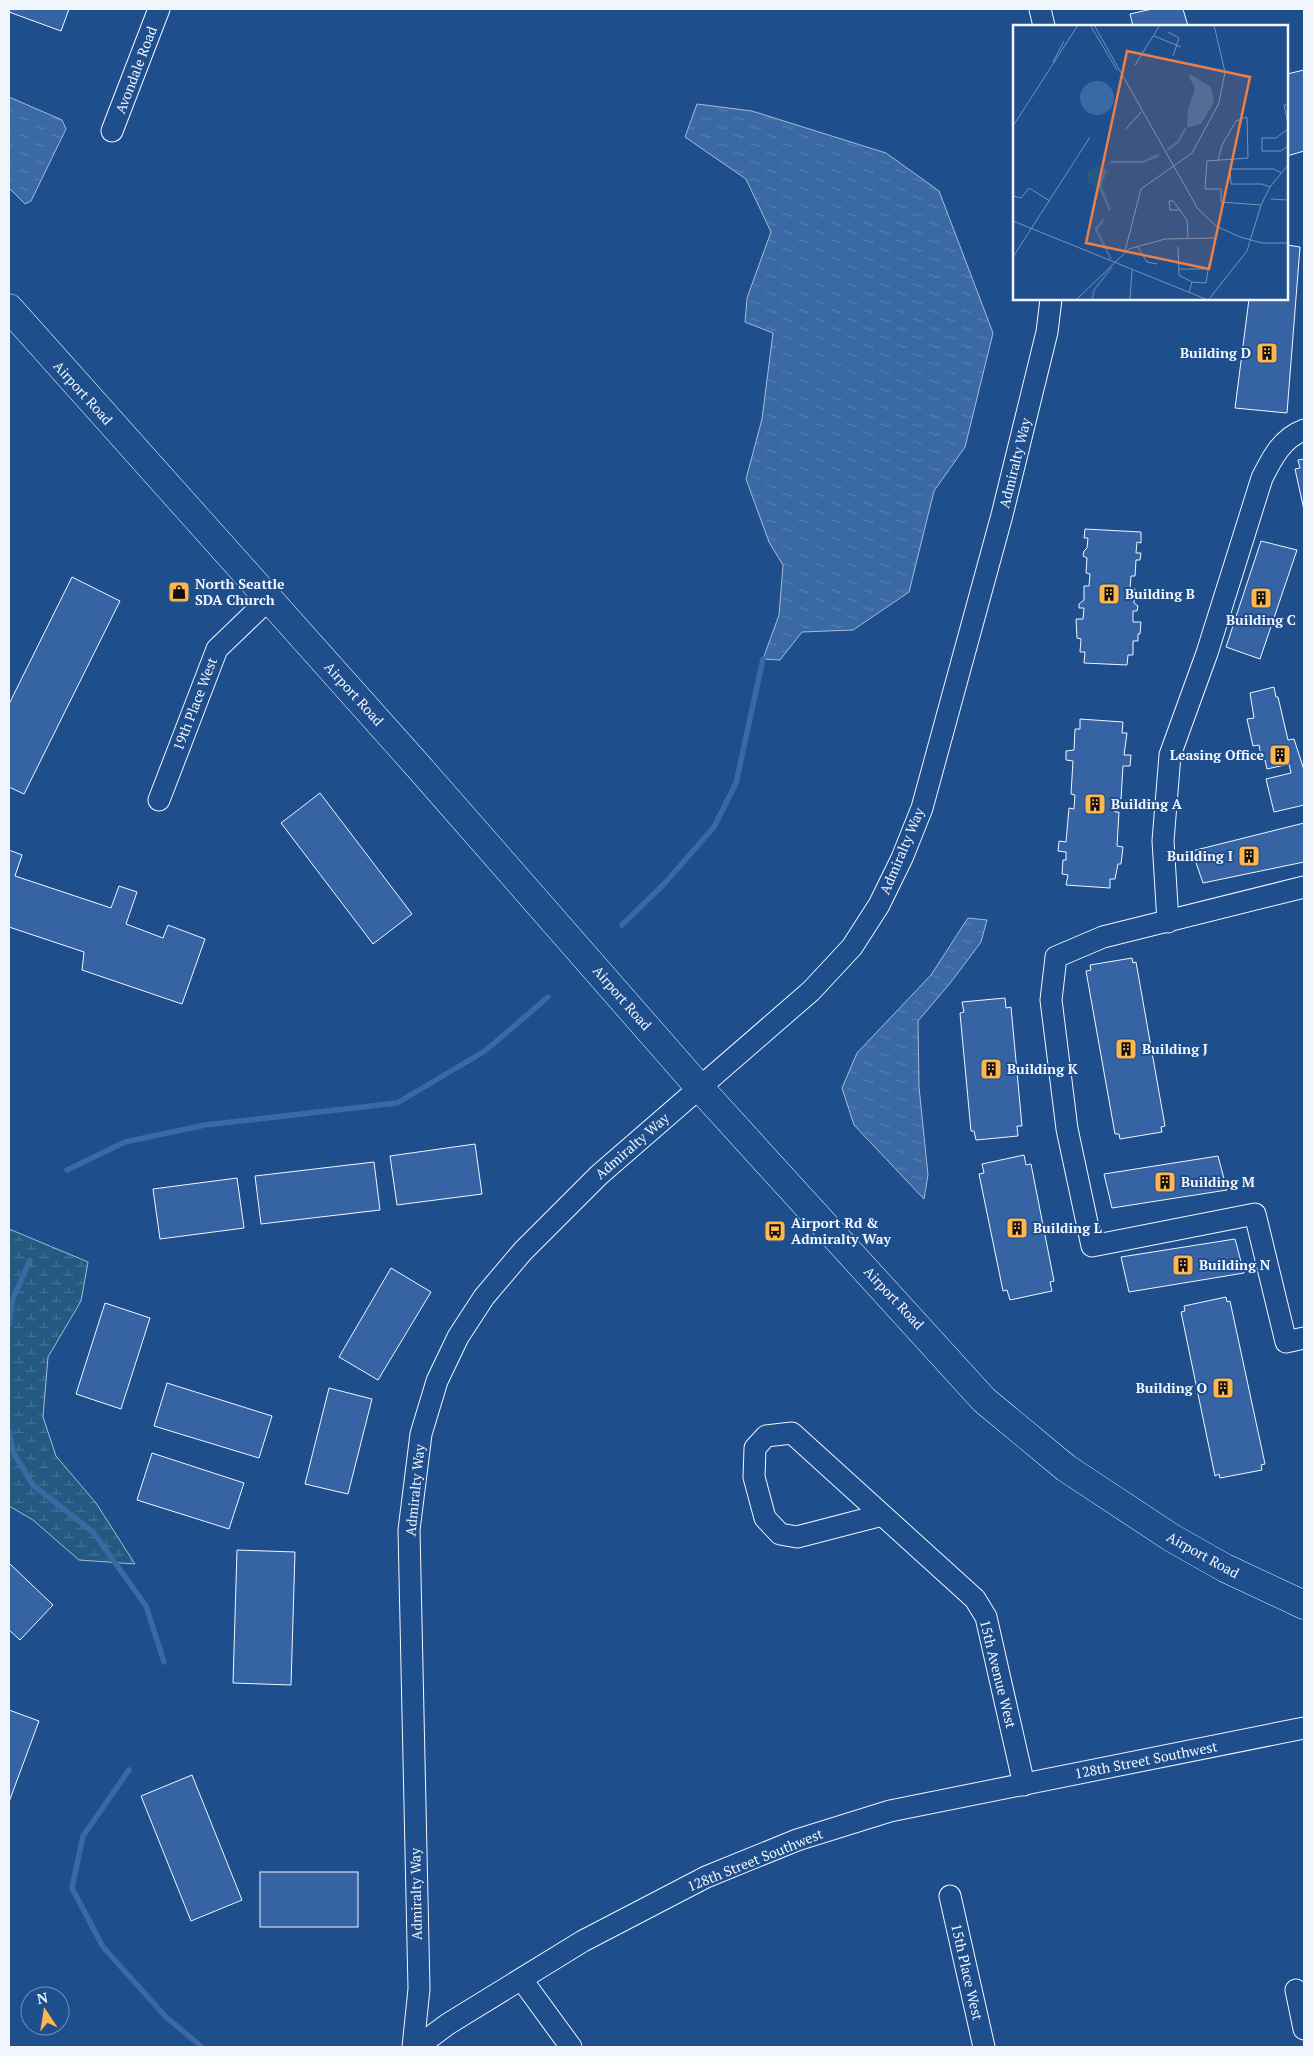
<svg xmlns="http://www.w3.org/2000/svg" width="1313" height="2056" font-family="'PT Serif',serif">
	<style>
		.wetland { fill: url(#wetland-marsh); stroke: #a8bbd7 }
		.water { fill: url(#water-ripples); stroke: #a8bbd7 }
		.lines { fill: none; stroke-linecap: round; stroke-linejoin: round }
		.stream { stroke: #3b69a3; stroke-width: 5.5 }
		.building { fill: #3563a3; stroke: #f2f6ff }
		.minor-casing { stroke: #f2f6ff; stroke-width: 23 }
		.major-casing { stroke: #f2f6ff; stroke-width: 29 }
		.minor { stroke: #1f4e8c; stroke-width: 21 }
		.major { stroke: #1f4e8c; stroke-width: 28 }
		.labels { text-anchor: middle; stroke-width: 4; stroke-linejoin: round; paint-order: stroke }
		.street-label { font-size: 14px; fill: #f2f6ff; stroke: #1f4e8c }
		.poi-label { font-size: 14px; font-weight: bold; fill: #f2f6ff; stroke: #1f4e8c; text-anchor: start }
		.inset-river { fill: none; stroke: #3b69a3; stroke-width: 2.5 }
		.inset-road { fill: none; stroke: #7391ba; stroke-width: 1 }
		.view { fill: #ea8049; fill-opacity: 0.15; stroke: #ea8049; stroke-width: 2.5 }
		.inset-edge { fill: none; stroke: #f2f6ff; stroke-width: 2.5 }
	</style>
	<defs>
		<pattern id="wetland-marsh" width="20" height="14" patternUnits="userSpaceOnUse" patternTransform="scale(1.25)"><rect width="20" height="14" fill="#245a82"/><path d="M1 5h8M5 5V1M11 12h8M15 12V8" fill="none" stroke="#447295"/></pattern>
		<pattern id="water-ripples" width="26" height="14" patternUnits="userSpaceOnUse" patternTransform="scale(1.25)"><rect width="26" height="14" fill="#3b69a3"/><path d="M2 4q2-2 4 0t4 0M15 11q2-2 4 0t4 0" fill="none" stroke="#587fb1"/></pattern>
	</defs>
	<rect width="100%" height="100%" fill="#1f4e8c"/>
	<!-- wetland -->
	<path class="wetland" d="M9,1229L88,1262L81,1301L48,1357L43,1417L56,1456L96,1503L135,1564L79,1560L33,1520L9,1506Z"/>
	<!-- water -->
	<g class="water">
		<path d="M9,97L62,120L66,129L31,201L25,204L9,188Z"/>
		<path d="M697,104L752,111L886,153L939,191L993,333L965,447L934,491L909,592L853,630L802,632L780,660L763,659L779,615L783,565L769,542L746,479L762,419L773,333L745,322L747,298L771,232L746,179L685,137Z"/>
		<path d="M968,918L987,920L981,942L951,982L918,1021L919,1087L928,1175L924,1199L854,1125L842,1088L857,1053L931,975Z"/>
	</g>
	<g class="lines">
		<!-- stream -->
		<g class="stream">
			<path d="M622,925L664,884L714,827L736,783L763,659"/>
			<path d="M67,1170L125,1142L205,1125L397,1103L485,1051L548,997"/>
			<path d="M9,1324L12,1301L30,1260"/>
			<path d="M9,1431L13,1452L33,1485L93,1532L146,1606L164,1662"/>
			<path d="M129,1770L83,1836L72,1888L103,1947L166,2017L202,2047"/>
		</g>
	</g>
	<!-- building -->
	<g class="building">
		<path d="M9,9H69L61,31L9,12Z"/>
		<path d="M1152,9H1183L1188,26H1133L1130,14Z"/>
		<path d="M1304,70V151L1287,156V74Z"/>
		<path d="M1287,245L1300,247L1287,413L1235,408L1249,299H1287Z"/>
		<path d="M1304,459V510L1295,469L1300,468L1298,460Z"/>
		<path d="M1085,529L1141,532V543L1137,542L1136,553H1141L1140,560H1136L1135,576H1131L1130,589H1135L1134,603L1138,606L1137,611H1133V622H1141L1140,634H1138V641H1133V655H1128L1127,665L1084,663L1085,652H1080L1081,639L1077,638L1076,619H1083L1084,608H1079V604L1084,600V586H1089L1090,574L1086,573L1087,558L1083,556L1084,551L1087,548L1088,538H1084Z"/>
		<path d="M1261,541L1297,550L1260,659L1226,647Z"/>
		<path d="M72,577L120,601L24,794L9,787V704Z"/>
		<path d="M1274,687L1276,697H1278L1288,740L1294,739L1304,770V805L1274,812L1266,779L1291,773L1289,764L1267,769L1265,760L1262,761L1259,745L1253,746L1247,719L1254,718L1250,693Z"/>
		<path d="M1080,719L1123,722L1122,733H1127L1124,755H1131L1130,766H1123L1121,799L1116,798L1115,812H1119L1117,846L1123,847L1121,864H1118L1115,879H1110V888L1066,885L1068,875L1062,874L1063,860H1066V852L1058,851L1059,841L1066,842L1069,808L1074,809L1075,795L1071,794L1073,761L1066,760V751L1074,750L1075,729H1080Z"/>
		<path d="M320,793L412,914L373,944L281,823Z"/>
		<path d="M1304,823V862L1203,883L1192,851Z"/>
		<path d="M9,850L22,855L15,876L111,908L119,886L137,892L126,924L163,938L168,925L205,939L182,1004L82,970L84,952L9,927Z"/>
		<path d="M1132,958L1133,963L1136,962L1165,1126L1161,1127L1162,1132L1120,1139L1119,1134H1115L1086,971L1091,970L1090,965Z"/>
		<path d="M1005,998L1006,1008L1011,1007L1022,1126H1017L1018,1136L976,1140L974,1131H971L960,1013L964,1012L962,1002Z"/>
		<path d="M475,1144L482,1194L397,1205L390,1156Z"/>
		<path d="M1024,1155L1026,1165L1031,1164L1054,1281L1050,1282L1052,1291L1010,1300L1007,1290L1003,1291L979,1174L984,1173L982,1164Z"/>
		<path d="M1218,1156L1227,1190L1112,1208L1104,1174Z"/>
		<path d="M374,1162L380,1210L261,1224L255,1176Z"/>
		<path d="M237,1178L244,1228L160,1239L153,1189Z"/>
		<path d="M1235,1239L1244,1273L1129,1292L1121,1257Z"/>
		<path d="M391,1268L431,1292L378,1380L339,1357Z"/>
		<path d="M1226,1297L1227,1302L1230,1301L1265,1464L1261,1465L1262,1470L1220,1478L1219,1474L1215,1476L1181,1312L1185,1311L1184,1306Z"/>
		<path d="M105,1303L150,1318L121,1409L76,1394Z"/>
		<path d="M167,1383L272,1416L259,1458L154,1426Z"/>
		<path d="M329,1388L372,1399L348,1494L305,1484Z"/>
		<path d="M152,1453L244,1483L229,1529L137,1500Z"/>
		<path d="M237,1550L295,1552L291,1685L233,1683Z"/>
		<path d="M9,1563L53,1605L20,1640L9,1630Z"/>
		<path d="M9,1710L39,1721L9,1802Z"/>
		<path d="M192,1775L242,1900L191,1921L141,1796Z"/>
		<rect x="260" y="1872" width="98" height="55"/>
	</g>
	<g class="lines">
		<!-- minor casing -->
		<g class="minor-casing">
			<g id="minor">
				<path d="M1040,9L1044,26"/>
				<path d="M112,131L159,9"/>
				<path d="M159,800L217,649L269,599"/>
				<path d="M1304,887L1103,937L1056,957L1051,1000L1067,1129L1092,1246L1255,1214L1286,1342L1304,1338"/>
				<path d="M1168,922L1163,841L1170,755L1207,653L1262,478C1272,458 1282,438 1304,430"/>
				<path d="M882,1515L797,1537L780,1534L765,1518L754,1477L755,1448L766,1436L792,1433L975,1599L986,1617L1024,1785"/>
				<path d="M950,1896L984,2047"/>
				<path d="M522,1980L571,2047"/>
				<path d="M1296,1990L1304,2029"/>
				<path d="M413,2047L419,1989L409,1530L421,1434L437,1381L458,1337L484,1297L523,1251L599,1175L811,991L852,947L879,905L902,858L922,808L1002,515L1047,332L1051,299"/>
				<path d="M417,2047L448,2024L583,1941L706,1877L797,1840L890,1811L1304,1728"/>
			</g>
		</g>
		<!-- major casing -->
		<g class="major-casing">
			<path id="major" d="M9,308L418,766L699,1087L984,1400L1066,1468L1172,1538L1225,1568L1304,1605"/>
		</g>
		<!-- minor -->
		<use href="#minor" class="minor"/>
		<!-- major -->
		<use href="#major" class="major"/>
	</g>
	<!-- icons -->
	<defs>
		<g id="building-square" transform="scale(1.125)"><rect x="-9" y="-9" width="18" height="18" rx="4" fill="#ffb74d" stroke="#1f4e8c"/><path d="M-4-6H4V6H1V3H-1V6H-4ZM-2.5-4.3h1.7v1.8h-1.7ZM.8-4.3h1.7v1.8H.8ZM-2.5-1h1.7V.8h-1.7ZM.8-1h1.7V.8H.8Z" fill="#111"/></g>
		<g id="shop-square" transform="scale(1.125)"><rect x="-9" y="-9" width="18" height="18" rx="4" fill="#ffb74d" stroke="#1f4e8c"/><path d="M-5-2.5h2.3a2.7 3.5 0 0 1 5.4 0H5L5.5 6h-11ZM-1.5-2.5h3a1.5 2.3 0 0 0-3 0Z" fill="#111"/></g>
		<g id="bus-square" transform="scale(1.125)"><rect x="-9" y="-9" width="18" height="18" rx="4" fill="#ffb74d" stroke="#1f4e8c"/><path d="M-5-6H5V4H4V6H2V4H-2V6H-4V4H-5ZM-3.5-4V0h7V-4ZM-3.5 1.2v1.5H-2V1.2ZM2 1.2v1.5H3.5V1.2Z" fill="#111"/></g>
	</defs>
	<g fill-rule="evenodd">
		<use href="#building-square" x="1267" y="353"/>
		<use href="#shop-square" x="179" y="592"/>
		<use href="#building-square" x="1109" y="594"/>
		<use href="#building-square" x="1261" y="598"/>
		<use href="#building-square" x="1280" y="755"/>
		<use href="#building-square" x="1095" y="804"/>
		<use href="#building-square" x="1249" y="856"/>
		<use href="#building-square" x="1126" y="1049"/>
		<use href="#building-square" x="991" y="1069"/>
		<use href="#building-square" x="1165" y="1182"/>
		<use href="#building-square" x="1017" y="1228"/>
		<use href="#bus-square" x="775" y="1231"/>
		<use href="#building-square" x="1183" y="1265"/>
		<use href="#building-square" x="1223" y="1388"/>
	</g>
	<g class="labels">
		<!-- street labels -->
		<g class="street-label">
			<text transform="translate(136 70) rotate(-69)" y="5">Avondale Road</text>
			<text transform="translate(83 393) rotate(48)" y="5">Airport Road</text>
			<text transform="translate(1015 463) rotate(-76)" y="5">Admiralty Way</text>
			<text transform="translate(354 694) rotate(48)" y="5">Airport Road</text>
			<text transform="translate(195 704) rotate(-69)" y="5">19th Place West</text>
			<text transform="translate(902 851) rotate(-67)" y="5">Admiralty Way</text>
			<text transform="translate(622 998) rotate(49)" y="5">Airport Road</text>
			<text transform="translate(632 1146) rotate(-41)" y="5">Admiralty Way</text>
			<text transform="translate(894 1298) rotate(47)" y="5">Airport Road</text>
			<text transform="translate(415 1490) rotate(-84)" y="5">Admiralty Way</text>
			<text transform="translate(1203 1555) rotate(29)" y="5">Airport Road</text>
			<text transform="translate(998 1674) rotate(76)" y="5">15th Avenue West</text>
			<text transform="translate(1146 1760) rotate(-11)" y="5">128th Street Southwest</text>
			<text transform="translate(755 1860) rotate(-22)" y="5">128th Street Southwest</text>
			<text transform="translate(416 1894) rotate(-91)" y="5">Admiralty Way</text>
			<text transform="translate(967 1972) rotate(77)" y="5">15th Place West</text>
		</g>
		<!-- poi labels -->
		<g class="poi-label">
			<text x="1251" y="358" text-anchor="end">Building D</text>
			<text x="195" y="589">North Seattle<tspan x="195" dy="16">SDA Church</tspan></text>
			<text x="1125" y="599">Building B</text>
			<text x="1261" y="625" text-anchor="middle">Building C</text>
			<text x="1264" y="760" text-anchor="end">Leasing Office</text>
			<text x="1111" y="809">Building A</text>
			<text x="1233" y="861" text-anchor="end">Building I</text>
			<text x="1142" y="1054">Building J</text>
			<text x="1007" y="1074">Building K</text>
			<text x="1181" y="1187">Building M</text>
			<text x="791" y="1228">Airport Rd &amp;<tspan x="791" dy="16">Admiralty Way</tspan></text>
			<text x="1033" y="1233">Building L</text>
			<text x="1199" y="1270">Building N</text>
			<text x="1207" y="1393" text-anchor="end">Building O</text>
		</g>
	</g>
	<!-- overview -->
	<g transform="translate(1013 25)">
		<rect width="275" height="275" fill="#1f4e8c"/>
		<path d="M83,140L97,146L90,159L96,175L74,155V147Z" fill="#245a82"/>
		<path d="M177,49L198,62L201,77L188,99L174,103L175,85L182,63L176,52ZM67 73a17 17 0 1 1 34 0a17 17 0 1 1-34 0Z" fill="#3b69a3"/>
		<path class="inset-river" d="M154,125L165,117L173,103M97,137H130L146,130M92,144L87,162L97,185M91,194L83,204L98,234M79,275L81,265L99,242"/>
		<path class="inset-road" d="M77,0L104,45M81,0L185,184L203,201L227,212L249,218H275M155,7L166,13L160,31M141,11L168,22M40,37L51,16M122,40L147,0M275,80H271L275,99M0,101L65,0M113,104L128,87M275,104L263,113H249V126H268L275,121M205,135L209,120L223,96L234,92L235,133L194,136L192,164H208V177L248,180M257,162L249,159H218L217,144H261L268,148M0,171L8,173L16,163L37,176M258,174L275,175M167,185H157L156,176H160L167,185L174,195L175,213M0,196L195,275M124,221L134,237L144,239M165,222L166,250L179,257L176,267M112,226L128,164L179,128L206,78L212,47L201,0M0,232L77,112M166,244H196M179,257L193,258L196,238M196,274L234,226L248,180L257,162L275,140M63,275L116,224L152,214L203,213M117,275L119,245"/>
		<path class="view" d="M114,26L237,52L196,244L73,218Z"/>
		<rect width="275" height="275" class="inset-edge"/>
	</g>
	<!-- border -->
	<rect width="1313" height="2056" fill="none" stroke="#f2f6ff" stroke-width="20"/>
	<!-- north arrow -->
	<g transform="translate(45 2011) rotate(348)"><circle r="24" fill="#1f4e8c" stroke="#7391ba"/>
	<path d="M0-4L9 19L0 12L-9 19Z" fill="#ffb74d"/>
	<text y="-8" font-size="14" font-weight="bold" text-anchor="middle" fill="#f2f6ff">N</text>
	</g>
</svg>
